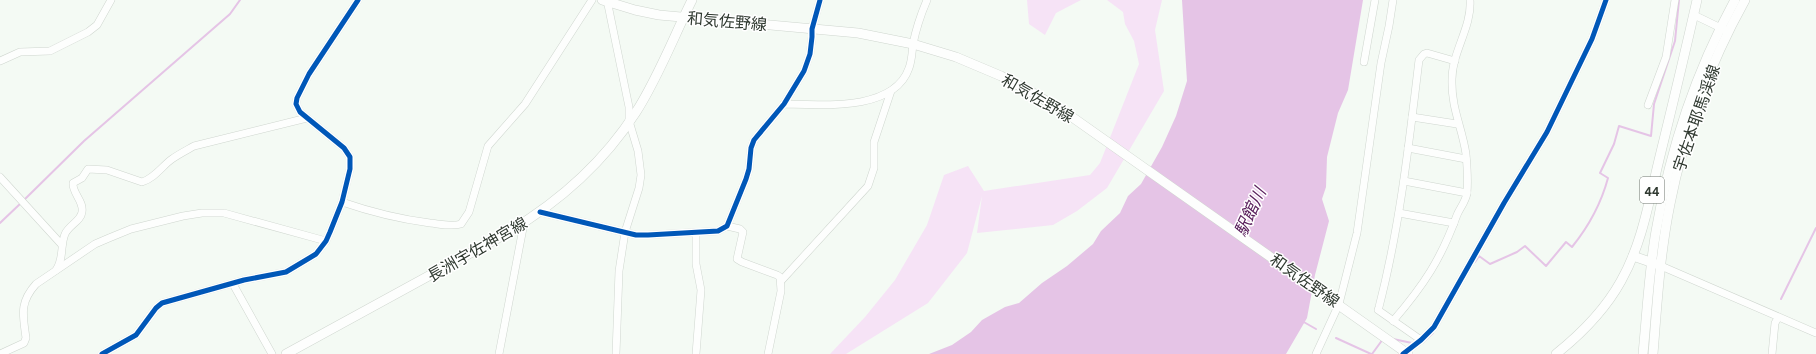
<svg xmlns="http://www.w3.org/2000/svg" width="1816" height="354" font-family="'Alegreya Sans','Noto Sans JP',sans-serif">
	<style>
		.green { fill: #f6e3f6 }
		.water { fill: #e5c4e6 }
		.lines { fill: none; stroke-linecap: round; stroke-linejoin: round }
		.stream { stroke: #e5c4e6; stroke-width: 2 }
		.minor-casing { stroke: #cfd6cf; stroke-width: 8 }
		.major-casing { stroke: #cfd6cf; stroke-width: 10 }
		.minor { stroke: #fdfefd; stroke-width: 7 }
		.major { stroke: #fdfefd; stroke-width: 9 }
		.cycleway-casing { stroke: #fff; stroke-width: 8 }
		.cycleway { stroke: #0057b8; stroke-width: 5 }
		.labels { text-anchor: middle; stroke-width: 3; stroke-linejoin: round; paint-order: stroke }
		.shield { fill: #fff; stroke: #6e756f; stroke-width: 1 }
		.shield-label { font-size: 15px; font-weight: bold; fill: #303a31 }
		.street-label { font-size: 16px; fill: #303a31; stroke: #fff }
		.water-label { font-size: 17px; font-style: italic; fill: #5b215e; stroke: #fff }
	</style>
	<rect width="100%" height="100%" fill="#f4faf4"/>
	<!-- green -->
	<g class="green">
		<path d="M1027,0H1081L1056,13L1045,35L1029,24Z"/>
		<path d="M1107,0H1162L1155,30L1164,91L1107,188L1077,211L1053,225L977,233L982,196L967,253L928,303L846,354H830L865,317L895,280L927,225L944,175L968,166L984,191L1090,175L1100,163L1139,64L1134,41L1125,24L1123,12Z"/>
	</g>
	<!-- water -->
	<path class="water" d="M1182,0H1363L1348,90L1338,113L1327,157L1326,187L1322,199L1329,221L1315,275L1307,318L1286,354H929L952,345L971,332L982,320L1005,307L1019,303L1042,283L1067,266L1093,244L1101,231L1120,213L1128,196L1141,184L1162,147L1176,116L1187,81Z"/>
	<g class="lines">
		<!-- stream -->
		<g class="stream">
			<path d="M24,200L84,141L230,14L240,0"/>
			<path d="M0,223L21,203"/>
			<path d="M1475,262L1479,256L1490,264L1517,252L1525,246L1546,266L1566,242L1572,247C1589,226 1601,204 1608,178L1600,173L1614,144L1619,126L1651,136L1654,104L1675,41L1679,0"/>
			<path d="M1781,299L1816,228"/>
			<path d="M1302,321L1316,329"/>
			<path d="M1336,338L1371,354"/>
			<path d="M1393,339L1412,343"/>
			<path d="M1422,343L1433,333"/>
			<path d="M1372,354L1383,339"/>
		</g>
		<!-- minor casing -->
		<g class="minor-casing">
			<g id="minor">
				<path d="M607,0L629,107V121L638,151L641,175L639,188L625,232L619,271L616,354"/>
				<path d="M1694,15L1725,30"/>
				<path d="M0,61L20,52L50,51L88,32L97,25L111,0"/>
				<path d="M1364,62L1375,0"/>
				<path d="M784,104C820,105 894,112 909,68C912,60 912,52 913,44C916,29 921,14 927,0"/>
				<path d="M1648,105L1666,57L1675,0"/>
				<path d="M1412,117L1457,124"/>
				<path d="M1408,148L1466,159"/>
				<path d="M0,177L62,245"/>
				<path d="M1404,181L1467,193"/>
				<path d="M342,202C371,212 399,219 430,223C440,224 451,227 461,224L469,212L488,146L525,104L592,0"/>
				<path d="M540,212L636,235H648L718,231L727,226L746,179L749,169L751,148L754,140L784,104L804,71L810,54L812,37V29L820,0"/>
				<path d="M1399,213L1454,223"/>
				<path d="M727,226L740,229L743,232L737,259L742,262L777,275L780,277L781,291L768,354"/>
				<path d="M696,232V264L701,290L696,354"/>
				<path d="M1661,266L1816,333"/>
				<path d="M56,270C64,259 60,246 65,234C69,225 81,221 82,212C84,201 72,193 73,183L82,178L88,169L107,170L142,182C155,178 162,166 172,159C179,154 187,150 194,146L307,118"/>
				<path d="M781,281L868,186L874,168V142L891,91"/>
				<path d="M233,284L272,354"/>
				<path d="M1393,321C1424,285 1441,259 1457,215C1460,208 1466,201 1467,193C1468,181 1467,165 1466,154C1462,127 1451,108 1452,79C1452,52 1472,27 1470,0"/>
				<path d="M1421,340L1378,310L1379,307C1400,226 1409,143 1419,60L1424,54L1427,53L1455,61"/>
				<path d="M0,354L24,343L26,338C23,315 19,303 36,284L95,244L109,238L131,229L183,216L202,213H224L326,241"/>
				<path d="M102,354L136,335L156,308L162,303L244,280L286,272L316,254L326,241L330,232L342,202L350,169V157L344,148L300,112L296,104L297,98L309,74L358,0"/>
				<path d="M499,354L524,223"/>
				<path d="M1316,354L1339,304L1357,233L1381,63L1389,26L1393,0"/>
				<path d="M1403,354L1421,340L1434,327L1504,203L1547,132L1592,39L1606,0"/>
				<path d="M1772,354L1775,323L1778,318"/>
			</g>
		</g>
		<!-- major casing -->
		<g class="major-casing">
			<g id="major">
				<path d="M602,0L635,10L659,15L858,33L913,44L956,57L1001,76L1035,94L1072,117L1408,354"/>
				<path d="M1633,256L1656,264"/>
				<path d="M286,354L498,238C553,207 602,165 636,112C658,78 674,36 692,0"/>
				<path d="M1556,354C1581,334 1605,310 1621,281C1642,244 1649,201 1659,160C1672,107 1685,53 1697,0"/>
				<path d="M1643,354C1647,313 1649,271 1656,231C1670,150 1696,71 1735,0"/>
				<path d="M1653,354C1657,304 1660,253 1670,204C1684,133 1710,63 1745,0"/>
			</g>
		</g>
		<!-- minor -->
		<use href="#minor" class="minor"/>
		<!-- major -->
		<use href="#major" class="major"/>
		<!-- cycleway casing -->
		<g class="cycleway-casing">
			<g id="cycleway">
				<path d="M540,212L636,235H648L718,231L727,226L746,179L749,169L751,148L754,140L784,104L804,71L810,54L812,37V29L820,0"/>
				<path d="M102,354L136,335L156,308L162,303L244,280L286,272L316,254L326,241L330,232L342,202L350,169V157L344,148L300,112L296,104L297,98L309,74L358,0"/>
				<path d="M1403,354L1421,340L1434,327L1504,203L1547,132L1592,39L1606,0"/>
			</g>
		</g>
		<!-- cycleway -->
		<use href="#cycleway" class="cycleway"/>
	</g>
	<g class="labels">
		<!-- shield labels -->
		<rect class="shield" x="1640" y="177" width="24" height="26" rx="3"/>
		<g class="shield-label">
			<text x="1652" y="195">44</text>
		</g>
		<!-- street labels -->
		<g class="street-label">
			<text transform="translate(727 21) rotate(5)" y="6">和気佐野線</text>
			<text transform="translate(1038 98) rotate(30)" y="6">和気佐野線</text>
			<text transform="translate(1696 118) rotate(-71)" y="6">宇佐本耶馬渓線</text>
			<text transform="translate(477 249) rotate(-30)" y="6">長洲宇佐神宮線</text>
			<text transform="translate(1305 280) rotate(35)" y="6">和気佐野線</text>
		</g>
		<!-- water labels -->
		<g class="water-label">
			<text transform="translate(1250 212) rotate(-65)" y="6">駅館川</text>
		</g>
	</g>
</svg>
